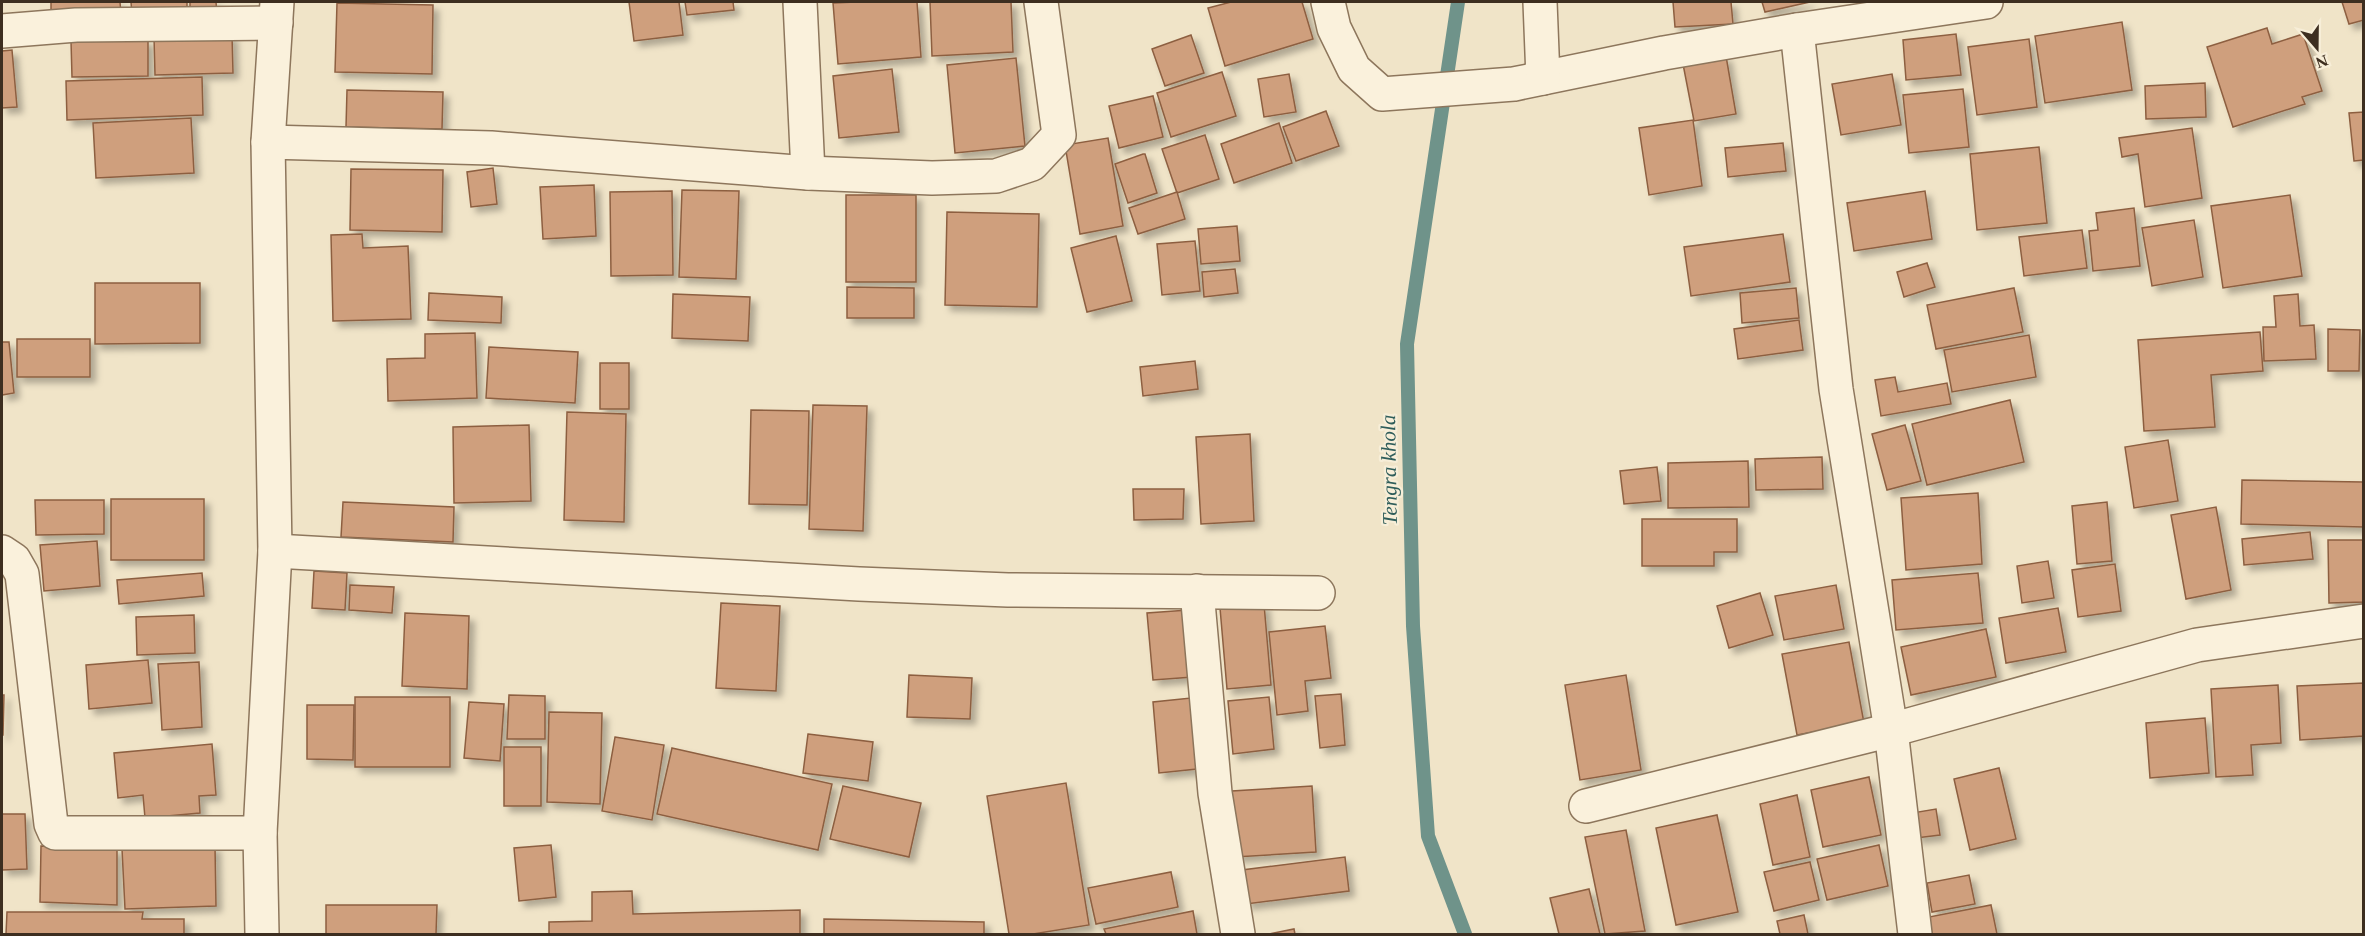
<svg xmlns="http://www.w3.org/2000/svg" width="2365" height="936" font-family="Georgia,serif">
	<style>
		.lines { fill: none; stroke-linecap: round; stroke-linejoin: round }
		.stream { stroke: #6f938a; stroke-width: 14 }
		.building { fill: #cf9f7d; stroke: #8d5f41; stroke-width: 1.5; filter: url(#shadow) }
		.minor-casing { stroke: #8d765c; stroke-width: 36 }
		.minor { stroke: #faf1dc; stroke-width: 33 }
		.labels { text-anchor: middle; stroke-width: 4.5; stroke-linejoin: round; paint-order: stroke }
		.water-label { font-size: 21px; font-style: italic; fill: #2f5d5a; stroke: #f7eed8 }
	</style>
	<defs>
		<filter id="shadow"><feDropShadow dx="5.5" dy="5.5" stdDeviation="3" flood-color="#0004"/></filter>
	</defs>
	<rect width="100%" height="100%" fill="#f0e4c8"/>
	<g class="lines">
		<!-- stream -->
		<path class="stream" d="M1458,2L1407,344L1413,626L1428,836L1465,934"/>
	</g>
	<!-- building -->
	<g class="building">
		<path d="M51,2H120L121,14L51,17Z"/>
		<path d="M131,2H187V11L132,15Z"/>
		<path d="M190,2H216L217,14L190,15Z"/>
		<path d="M629,2H679L683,35L634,41Z"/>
		<path d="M685,2H733L734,10L687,15Z"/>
		<path d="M856,2H917L921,57L838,64L833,3Z"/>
		<path d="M930,2H1011L1013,52L932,56Z"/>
		<path d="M1231,2H1302L1313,39L1225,66L1208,8Z"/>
		<path d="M1673,2H1731L1733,24L1675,27Z"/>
		<path d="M1762,2H1810L1765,12Z"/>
		<path d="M2342,2H2364V20L2349,24Z"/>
		<path d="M337,3L433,5L432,74L335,72Z"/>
		<path d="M2122,22L2132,90L2045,103L2035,36Z"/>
		<path d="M2267,28L2272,44L2303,34L2322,91L2302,97L2305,104L2233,127L2207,47Z"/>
		<path d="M1956,34L1961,75L1906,80L1903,40Z"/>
		<path d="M232,35L233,73L155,75L154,37Z"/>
		<path d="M1191,35L1204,73L1165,86L1152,49Z"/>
		<path d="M2029,39L2037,107L1977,115L1968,47Z"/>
		<path d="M148,40V76L72,77L71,41Z"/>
		<path d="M12,50L17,107L2,108V51Z"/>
		<path d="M1726,56L1736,114L1694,121L1683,64Z"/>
		<path d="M1016,58L1025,146L955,153L947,65Z"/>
		<path d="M892,69L899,132L839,138L833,76Z"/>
		<path d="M1222,72L1236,116L1171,137L1157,93Z"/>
		<path d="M1289,74L1296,112L1264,117L1258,79Z"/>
		<path d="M1892,74L1901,125L1841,135L1832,84Z"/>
		<path d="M202,77L203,115L67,120L66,81Z"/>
		<path d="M2205,83L2206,117L2146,119L2145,86Z"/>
		<path d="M1963,89L1969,147L1909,153L1903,95Z"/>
		<path d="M347,90L443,92L442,129L346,127Z"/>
		<path d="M1153,96L1163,137L1119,148L1109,106Z"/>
		<path d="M1326,111L1339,146L1296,161L1283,127Z"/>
		<path d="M2364,112V160L2354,161L2349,113Z"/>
		<path d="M191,118L194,173L96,178L93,123Z"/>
		<path d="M1693,120L1702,186L1649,195L1639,128Z"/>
		<path d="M1279,123L1292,163L1234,183L1221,144Z"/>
		<path d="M2192,128L2202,198L2145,207L2138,154L2122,157L2119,138Z"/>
		<path d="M1205,135L1219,179L1177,193L1162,149Z"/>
		<path d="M1108,138L1123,226L1080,234L1065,145Z"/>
		<path d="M1783,143L1786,171L1728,177L1725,148Z"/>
		<path d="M2039,147L2047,223L1977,230L1970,154Z"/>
		<path d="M1143,154H1145L1157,193L1128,203L1115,164Z"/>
		<path d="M493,168L497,204L471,207L467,172Z"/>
		<path d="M351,169L443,170L442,232L350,230Z"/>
		<path d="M594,185L596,236L543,239L540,187Z"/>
		<path d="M682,190L739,191L736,279L679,277Z"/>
		<path d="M672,191L673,275L611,276L610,192Z"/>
		<path d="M1925,191L1932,239L1854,251L1847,203Z"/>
		<path d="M1177,192L1185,219L1138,234L1129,208Z"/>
		<rect x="846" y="195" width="70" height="87"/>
		<path d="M2290,195L2302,276L2223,288L2211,206Z"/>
		<path d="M2134,208L2140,266L2093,271L2089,231L2098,230L2096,213Z"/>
		<path d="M947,212L1039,214L1037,307L945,305Z"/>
		<path d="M2194,220L2203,277L2152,286L2142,228Z"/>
		<path d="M1237,226L1240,261L1201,264L1198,229Z"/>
		<path d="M2082,230L2087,268L2024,276L2019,237Z"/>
		<path d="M362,234L363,248L408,246L411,319L333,321L331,235Z"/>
		<path d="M1783,234L1790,282L1691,296L1684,247Z"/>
		<path d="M1116,236L1132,301L1087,312L1071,248Z"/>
		<path d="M1195,241L1200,291L1162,295L1157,244Z"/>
		<path d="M1927,263L1935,287L1904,297L1897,272Z"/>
		<path d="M1235,269L1238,293L1204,297L1202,272Z"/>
		<path d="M95,283H200V343L95,344Z"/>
		<path d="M847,287L914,288V318H847Z"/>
		<path d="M1796,288L1799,318L1742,323L1740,293Z"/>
		<path d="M2014,288L2023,332L1936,349L1927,305Z"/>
		<path d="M429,293L502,297L501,323L428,320Z"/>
		<path d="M673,294L750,297L748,341L672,338Z"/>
		<path d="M2298,294L2300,326L2314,325L2316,359L2264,361L2263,327H2276L2274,296Z"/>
		<path d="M1799,320L1803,350L1738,359L1734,329Z"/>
		<path d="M2328,329L2360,330L2359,371H2328Z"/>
		<path d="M2260,332L2263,371L2211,375L2215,427L2144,431L2138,340Z"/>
		<path d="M475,333L477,398L388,401L387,359L425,358V334Z"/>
		<path d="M2029,335L2036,377L1952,392L1944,350Z"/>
		<rect x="17" y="339" width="73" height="38"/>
		<path d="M2,342H9L14,393L2,395Z"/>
		<path d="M489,347L578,352L575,403L486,398Z"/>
		<path d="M1195,361L1198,389L1143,396L1140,367Z"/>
		<rect x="600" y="363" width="29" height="46"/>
		<path d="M1895,377L1898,392L1947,383L1951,404L1881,416L1875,380Z"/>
		<path d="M2010,400L2024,462L1927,485L1912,424Z"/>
		<path d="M813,405L867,406L863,531L809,529Z"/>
		<path d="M751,410L809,411L807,505L749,504Z"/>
		<path d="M567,412L626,414L624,522L564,520Z"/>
		<path d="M529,425L531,501L454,503L453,427Z"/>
		<path d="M1905,425L1921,481L1887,490L1872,434Z"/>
		<path d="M1250,434L1254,521L1201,524L1196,437Z"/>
		<path d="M2168,440L2178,501L2134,508L2125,447Z"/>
		<path d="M2364,446V527L2241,524L2242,480L2363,482Z"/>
		<path d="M1822,457L1823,489L1756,490L1755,459Z"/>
		<path d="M1748,461L1749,507L1668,508V463Z"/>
		<path d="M1657,467L1661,501L1624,504L1620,471Z"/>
		<path d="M1133,489H1184L1183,519L1134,520Z"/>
		<path d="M1978,493L1982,564L1906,570L1901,498Z"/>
		<rect x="111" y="499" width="93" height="61"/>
		<path d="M35,500H104V534L36,535Z"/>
		<path d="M343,502L454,507L453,542L341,537Z"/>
		<path d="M2107,502L2112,561L2077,564L2072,506Z"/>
		<path d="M2216,507L2231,590L2186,599L2171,515Z"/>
		<path d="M1642,519H1737V552H1714V566H1642Z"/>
		<path d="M2310,532L2313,559L2244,565L2242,539Z"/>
		<path d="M2328,540H2364V602L2329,603Z"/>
		<path d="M97,541L100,586L44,591L40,545Z"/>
		<path d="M2048,561L2054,598L2022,603L2017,566Z"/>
		<path d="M2115,564L2121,611L2078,617L2072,570Z"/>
		<path d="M314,571L347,573L345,610L312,608Z"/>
		<path d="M202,573L204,596L119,604L117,580Z"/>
		<path d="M1978,573L1983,623L1896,630L1892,580Z"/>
		<path d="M350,585L394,587L392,613L349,610Z"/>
		<path d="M1836,585L1844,629L1784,640L1775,596Z"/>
		<path d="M1760,593L1773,635L1729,648L1717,606Z"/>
		<path d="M721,603L780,606L776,691L716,688Z"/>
		<path d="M1264,604L1271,685L1227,689L1220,608Z"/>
		<path d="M2058,608L2066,652L2006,663L1999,618Z"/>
		<path d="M1188,610L1193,677L1153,680L1147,613Z"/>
		<path d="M405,613L469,616L467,689L402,686Z"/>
		<path d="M194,615L195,653L137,655L136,617Z"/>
		<path d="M1325,626L1331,678L1305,681L1308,711L1277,715L1269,632Z"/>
		<path d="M1986,629L1996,677L1911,695L1901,647Z"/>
		<path d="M1849,642L1864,723L1797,735L1782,654Z"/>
		<path d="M148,660L152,703L89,709L86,665Z"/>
		<path d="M199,662L202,727L162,730L158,664Z"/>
		<path d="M909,675L972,678L970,719L907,717Z"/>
		<path d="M1626,675L1641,770L1580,780L1565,685Z"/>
		<path d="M2364,683V736L2300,740L2297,686Z"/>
		<path d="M2278,685L2281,743L2251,745L2253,775L2216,777L2211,689Z"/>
		<path d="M1341,694L1345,745L1320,748L1315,696Z"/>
		<path d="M2,695H4L3,735H2Z"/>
		<path d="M509,695L545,696V739H507Z"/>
		<rect x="355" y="697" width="95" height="70"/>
		<path d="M1269,697L1274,749L1233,754L1228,701Z"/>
		<path d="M1191,698L1197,769L1159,773L1153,702Z"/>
		<path d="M469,702L504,704L500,761L464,758Z"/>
		<path d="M307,705H354L353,760L307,759Z"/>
		<path d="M549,712L602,713L600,804L547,802Z"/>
		<path d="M2205,718L2209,773L2150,778L2146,723Z"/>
		<path d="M808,734L873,742L868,781L803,773Z"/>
		<path d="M615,737L664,745L652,820L602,811Z"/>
		<path d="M212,744L216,795L199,796L200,813L145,818L143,795L118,798L114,753Z"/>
		<rect x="504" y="747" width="37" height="59"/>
		<path d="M672,748L832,784L818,850L657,814Z"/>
		<path d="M1999,768L2016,839L1970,850L1954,779Z"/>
		<path d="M1869,777L1881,835L1823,847L1811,790Z"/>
		<path d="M1066,783L1089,925L1033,934H1009L987,796Z"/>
		<path d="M843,786L921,803L909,857L830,839Z"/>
		<path d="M1312,786L1316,852L1235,857L1232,791Z"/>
		<path d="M1797,795L1810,857L1773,865L1760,804Z"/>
		<path d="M1936,809L1940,835L1916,838L1912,813Z"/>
		<path d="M2,814H25L27,869L2,870Z"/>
		<path d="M1717,815L1738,912L1676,925L1656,828Z"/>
		<path d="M1626,830L1645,931L1605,934L1585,837Z"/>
		<path d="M551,845L556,897L519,901L514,848Z"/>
		<path d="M1879,845L1888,886L1827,900L1817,859Z"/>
		<path d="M41,846L117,849V905L40,902Z"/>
		<path d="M215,846L216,906L125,909L122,849Z"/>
		<path d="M1345,857L1349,891L1246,904L1242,870Z"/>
		<path d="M1810,862L1819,900L1774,911L1764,872Z"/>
		<path d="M1171,872L1178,907L1096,924L1088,888Z"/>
		<path d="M1969,875L1975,904L1932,912L1927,883Z"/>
		<path d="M1589,889L1600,934H1559L1550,898Z"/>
		<path d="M632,891L633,914L800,910V934H549V922L592,921V892Z"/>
		<path d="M326,905H437L436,934H326Z"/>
		<path d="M1991,905L1997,934H1932L1929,917Z"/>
		<path d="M1193,911L1197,934H1106L1104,929Z"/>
		<path d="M7,912H143L142,919H184V934H6Z"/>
		<path d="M1804,915L1808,934H1780L1777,921Z"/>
		<path d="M824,919L984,922V934H824Z"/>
		<path d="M1294,929L1295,934H1269Z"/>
	</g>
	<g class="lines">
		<!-- minor casing -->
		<g class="minor-casing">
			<g id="minor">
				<path d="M800,2L808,173"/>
				<path d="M1328,2L1334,28L1354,69L1382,94L1514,84L1664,53L1797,30"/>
				<path d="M1540,2L1543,78"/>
				<path d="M2,31L76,25L276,23"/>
				<path d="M268,142L491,148L808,173L932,178L996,176L1032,164L1059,135L1041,2"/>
				<path d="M275,551L859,584L1008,590L1318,593"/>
				<path d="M2,552L14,560L22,574L51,824L55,833H260"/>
				<path d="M1197,591L1215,793L1238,934"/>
				<path d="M1586,806L1891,730L2197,645L2364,621"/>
				<path d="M262,934L260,833L275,551L268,142L277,2"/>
				<path d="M1915,934L1891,730L1836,389L1797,30L1986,2"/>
			</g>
		</g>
		<!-- minor -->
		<use href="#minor" class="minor"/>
	</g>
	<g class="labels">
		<!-- water labels -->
		<g class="water-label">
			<text transform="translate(1389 470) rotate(-91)" y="7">Tengra khola</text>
		</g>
	</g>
	<!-- border -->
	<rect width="2365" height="936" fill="none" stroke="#3d2e20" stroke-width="6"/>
	<!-- north arrow -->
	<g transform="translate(2317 48) rotate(160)" stroke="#f7eed8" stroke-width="4.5" paint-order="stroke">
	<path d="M0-4.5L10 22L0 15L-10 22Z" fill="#3d2e20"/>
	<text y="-9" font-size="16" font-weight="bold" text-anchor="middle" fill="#3d2e20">N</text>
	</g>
</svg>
